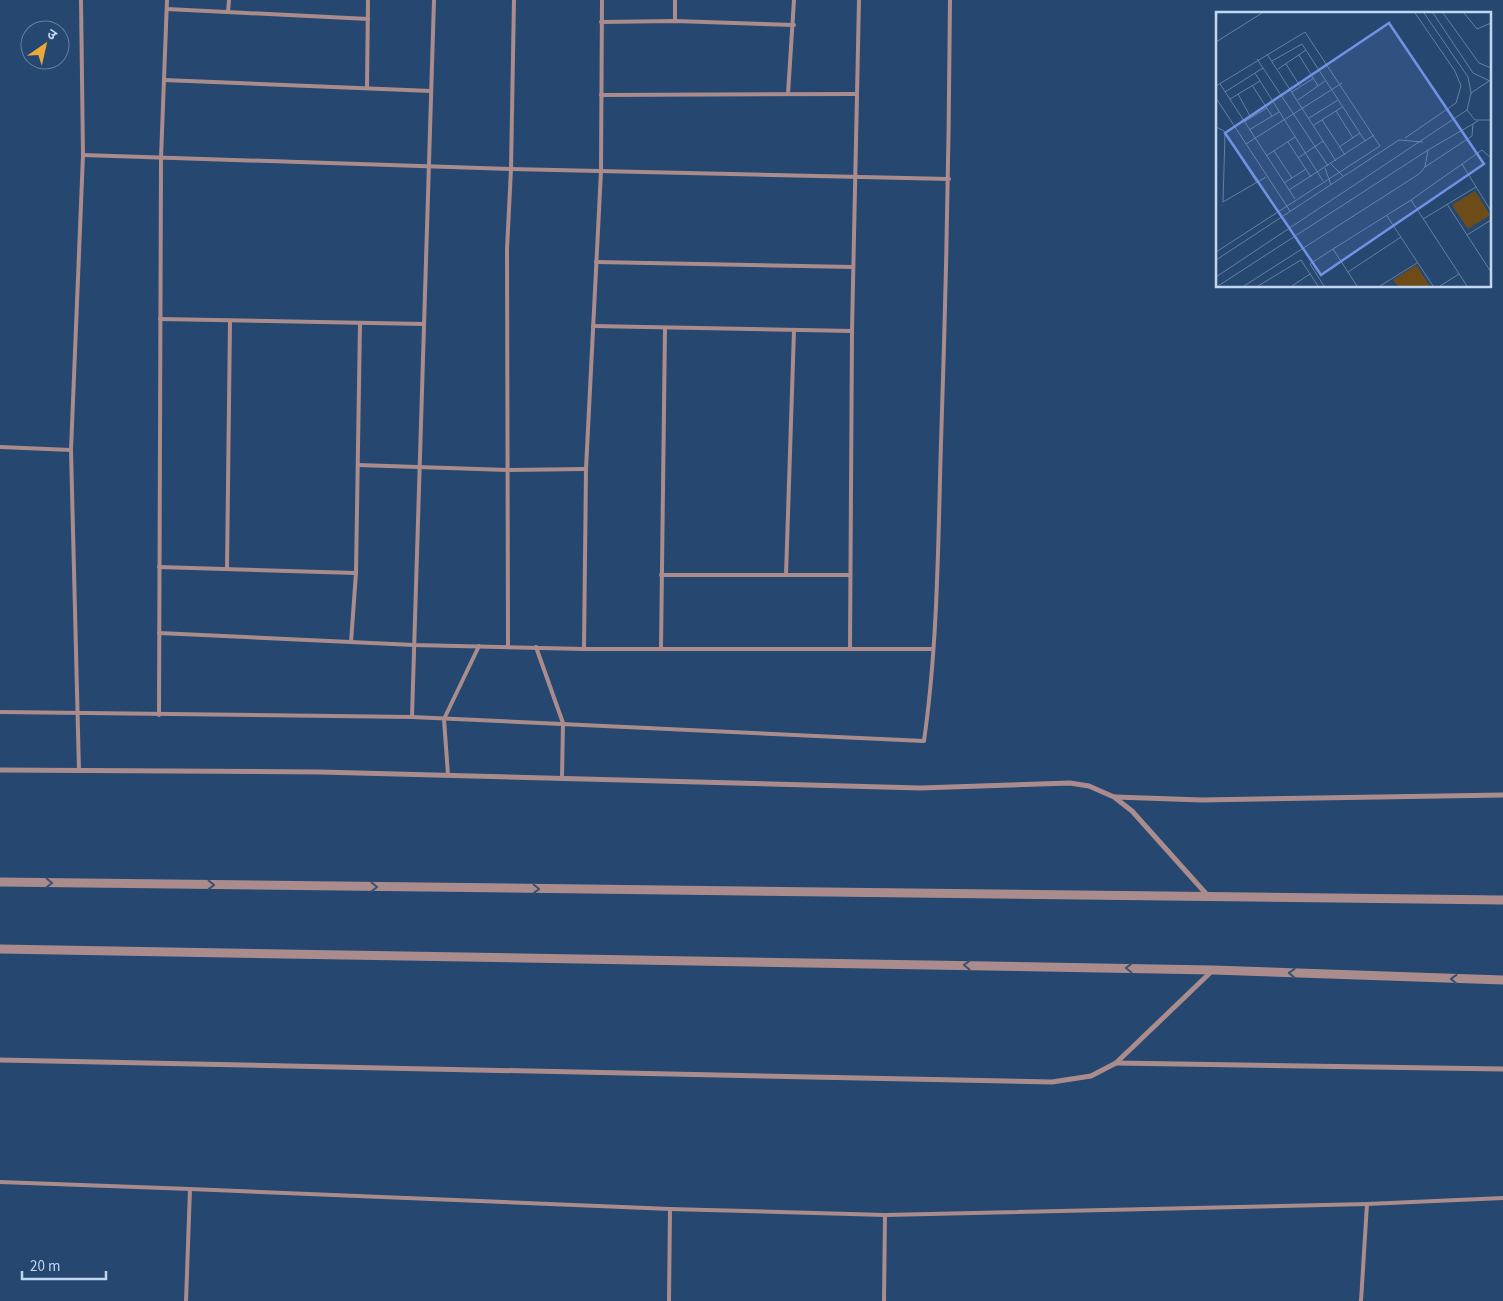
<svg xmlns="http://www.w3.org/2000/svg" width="1503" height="1301" font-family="'Source Sans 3','Noto Sans Devanagari',sans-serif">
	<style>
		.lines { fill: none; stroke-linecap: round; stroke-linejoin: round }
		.service { stroke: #aa8c8d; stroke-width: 4 }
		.minor { stroke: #aa8c8d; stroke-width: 5 }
		.tertiary { stroke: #aa8c8d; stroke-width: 9 }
		.oneway { stroke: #3a5174 }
		.inset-road { fill: none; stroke: #6580a3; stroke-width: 1 }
		.view { fill: #7092e4; fill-opacity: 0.15; stroke: #7092e4; stroke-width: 2.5 }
		.inset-edge { fill: none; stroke: #c3d6ef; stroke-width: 2.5 }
	</style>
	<rect width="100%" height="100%" fill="#264770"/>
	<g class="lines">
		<!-- service -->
		<g class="service">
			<path d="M167,9L368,19"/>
			<path d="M228,12L229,0"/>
			<path d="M675,21V0"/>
			<path d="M601,22L675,21L794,25"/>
			<path d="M164,80L431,91"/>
			<path d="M367,88L368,0"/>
			<path d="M788,94L794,0"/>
			<path d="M601,95L857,94"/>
			<path d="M83,155L511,169L949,179"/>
			<path d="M596,262L853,267"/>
			<path d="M160,319L424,324"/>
			<path d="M593,326L852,331"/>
			<path d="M0,447L71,450"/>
			<path d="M358,465L507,470L586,469"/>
			<path d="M159,567L356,573"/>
			<path d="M227,569L230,321"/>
			<path d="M661,575H850"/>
			<path d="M786,575L794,330"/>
			<path d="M159,633L414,645L584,649H932"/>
			<path d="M351,642L356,573L360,323"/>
			<path d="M508,646L507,249L511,169L514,0"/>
			<path d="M536,647L563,723L562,778"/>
			<path d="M850,648L852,331L859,0"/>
			<path d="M584,649L586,469L601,171L602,0"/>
			<path d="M661,649L665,328"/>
			<path d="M0,712L412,717L924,741C938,643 938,542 941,443C946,295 949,148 950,0"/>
			<path d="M159,715L161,158L167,0"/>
			<path d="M412,717L434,0"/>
			<path d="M79,771L71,450L83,155L81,0"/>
			<path d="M448,775L444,719L479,646"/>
			<path d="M0,1182L190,1189L186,1301"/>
			<path d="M190,1189L670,1209L885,1215L1367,1204L1503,1198"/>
			<path d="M669,1301L670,1209"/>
			<path d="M884,1301L885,1215"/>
			<path d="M1361,1301L1367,1204"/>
		</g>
		<!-- minor -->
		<g class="minor">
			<path d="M0,770L320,772L920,788L1070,783L1089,786L1114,797L1132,811L1209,897"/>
			<path d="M1115,797L1202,800L1503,795"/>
			<path d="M0,1060L1052,1082L1091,1076L1116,1063L1213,970"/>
			<path d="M1116,1063L1503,1069"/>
		</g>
		<!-- tertiary -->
		<g class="tertiary">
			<path d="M0,882L1503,900"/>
			<path d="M0,949L1213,970L1503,980"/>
		</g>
	</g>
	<!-- one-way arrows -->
	<defs><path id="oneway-chevron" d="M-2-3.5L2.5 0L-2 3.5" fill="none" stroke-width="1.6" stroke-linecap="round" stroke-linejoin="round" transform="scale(1.25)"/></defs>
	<g class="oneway">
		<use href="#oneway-chevron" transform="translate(49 883) rotate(1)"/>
		<use href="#oneway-chevron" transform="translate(211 885) rotate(1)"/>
		<use href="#oneway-chevron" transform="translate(374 887) rotate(1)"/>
		<use href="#oneway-chevron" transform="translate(536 889) rotate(1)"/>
		<use href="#oneway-chevron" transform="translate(967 965) rotate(-179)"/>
		<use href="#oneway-chevron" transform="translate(1129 968) rotate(-179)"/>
		<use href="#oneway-chevron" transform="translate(1292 973) rotate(-178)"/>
		<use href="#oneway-chevron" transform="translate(1454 979) rotate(-178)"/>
	</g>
	<!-- overview -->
	<g transform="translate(1216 12)">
		<rect width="275" height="275" fill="#264770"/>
		<path d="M259,179L274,203L252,217L236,193ZM200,253L214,274H182L177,268Z" fill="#6d4c1a"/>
		<path class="inset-road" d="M208,1L252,65L255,81M217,1L257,61L274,69M227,1L263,51L275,56M248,1L261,17L275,11M0,22L1,1M0,30L46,1M51,42L120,149M83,43L102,74M41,47L112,154M56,49L86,32L149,129M70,52L84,74M62,57L90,38M39,61L107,169M273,69L255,81L251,98L259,108H275M4,72L79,187M36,73L56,104M0,74L89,20L164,134L0,240M9,80L47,56M76,80L98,66M22,82L35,106M0,86L74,199M14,87L44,69M82,88L109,69M120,99L137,126M93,106L122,88M106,108L129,143M28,110L51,96M98,113L126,95M0,115L8,119L41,171M33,118L63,100M9,122L7,190L50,165M189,126L240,91L245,74L239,59L199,1M72,130L95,165M30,132L126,71M123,135L144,121M58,139L76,166M50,144L79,125M82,146L107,129M115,152L128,165M246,152L275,199M209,155L256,124L257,112M109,156L115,173M68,171L90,157M73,178L158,123M195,188L251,274M231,192L275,260M171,204L217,274M207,207L260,175M251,223L275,208M117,237L195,188L266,138L275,146M0,248L183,128L207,130M132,260L185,225M0,265L251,98M2,274L212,138L262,109M28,274L203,162L209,155L212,138M42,274L85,248L102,274M76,274L94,262M108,274L94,252L117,237L141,274M164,274L201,251M224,274L243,262"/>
		<path class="view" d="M173,11L268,152L105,263L9,121Z"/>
		<rect width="275" height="275" class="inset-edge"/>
	</g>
	<!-- north arrow -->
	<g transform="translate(45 45) rotate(34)"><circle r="24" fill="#264770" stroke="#6580a3"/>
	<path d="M0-4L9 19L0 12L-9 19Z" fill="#eca93b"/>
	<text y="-8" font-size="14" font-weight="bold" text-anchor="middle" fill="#c3d6ef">उ</text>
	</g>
	<!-- scale -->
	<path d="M22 1271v8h84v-8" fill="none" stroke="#c3d6ef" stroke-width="2.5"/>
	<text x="30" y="1271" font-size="15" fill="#c3d6ef" stroke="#264770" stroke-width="4" paint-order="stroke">20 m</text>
</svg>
